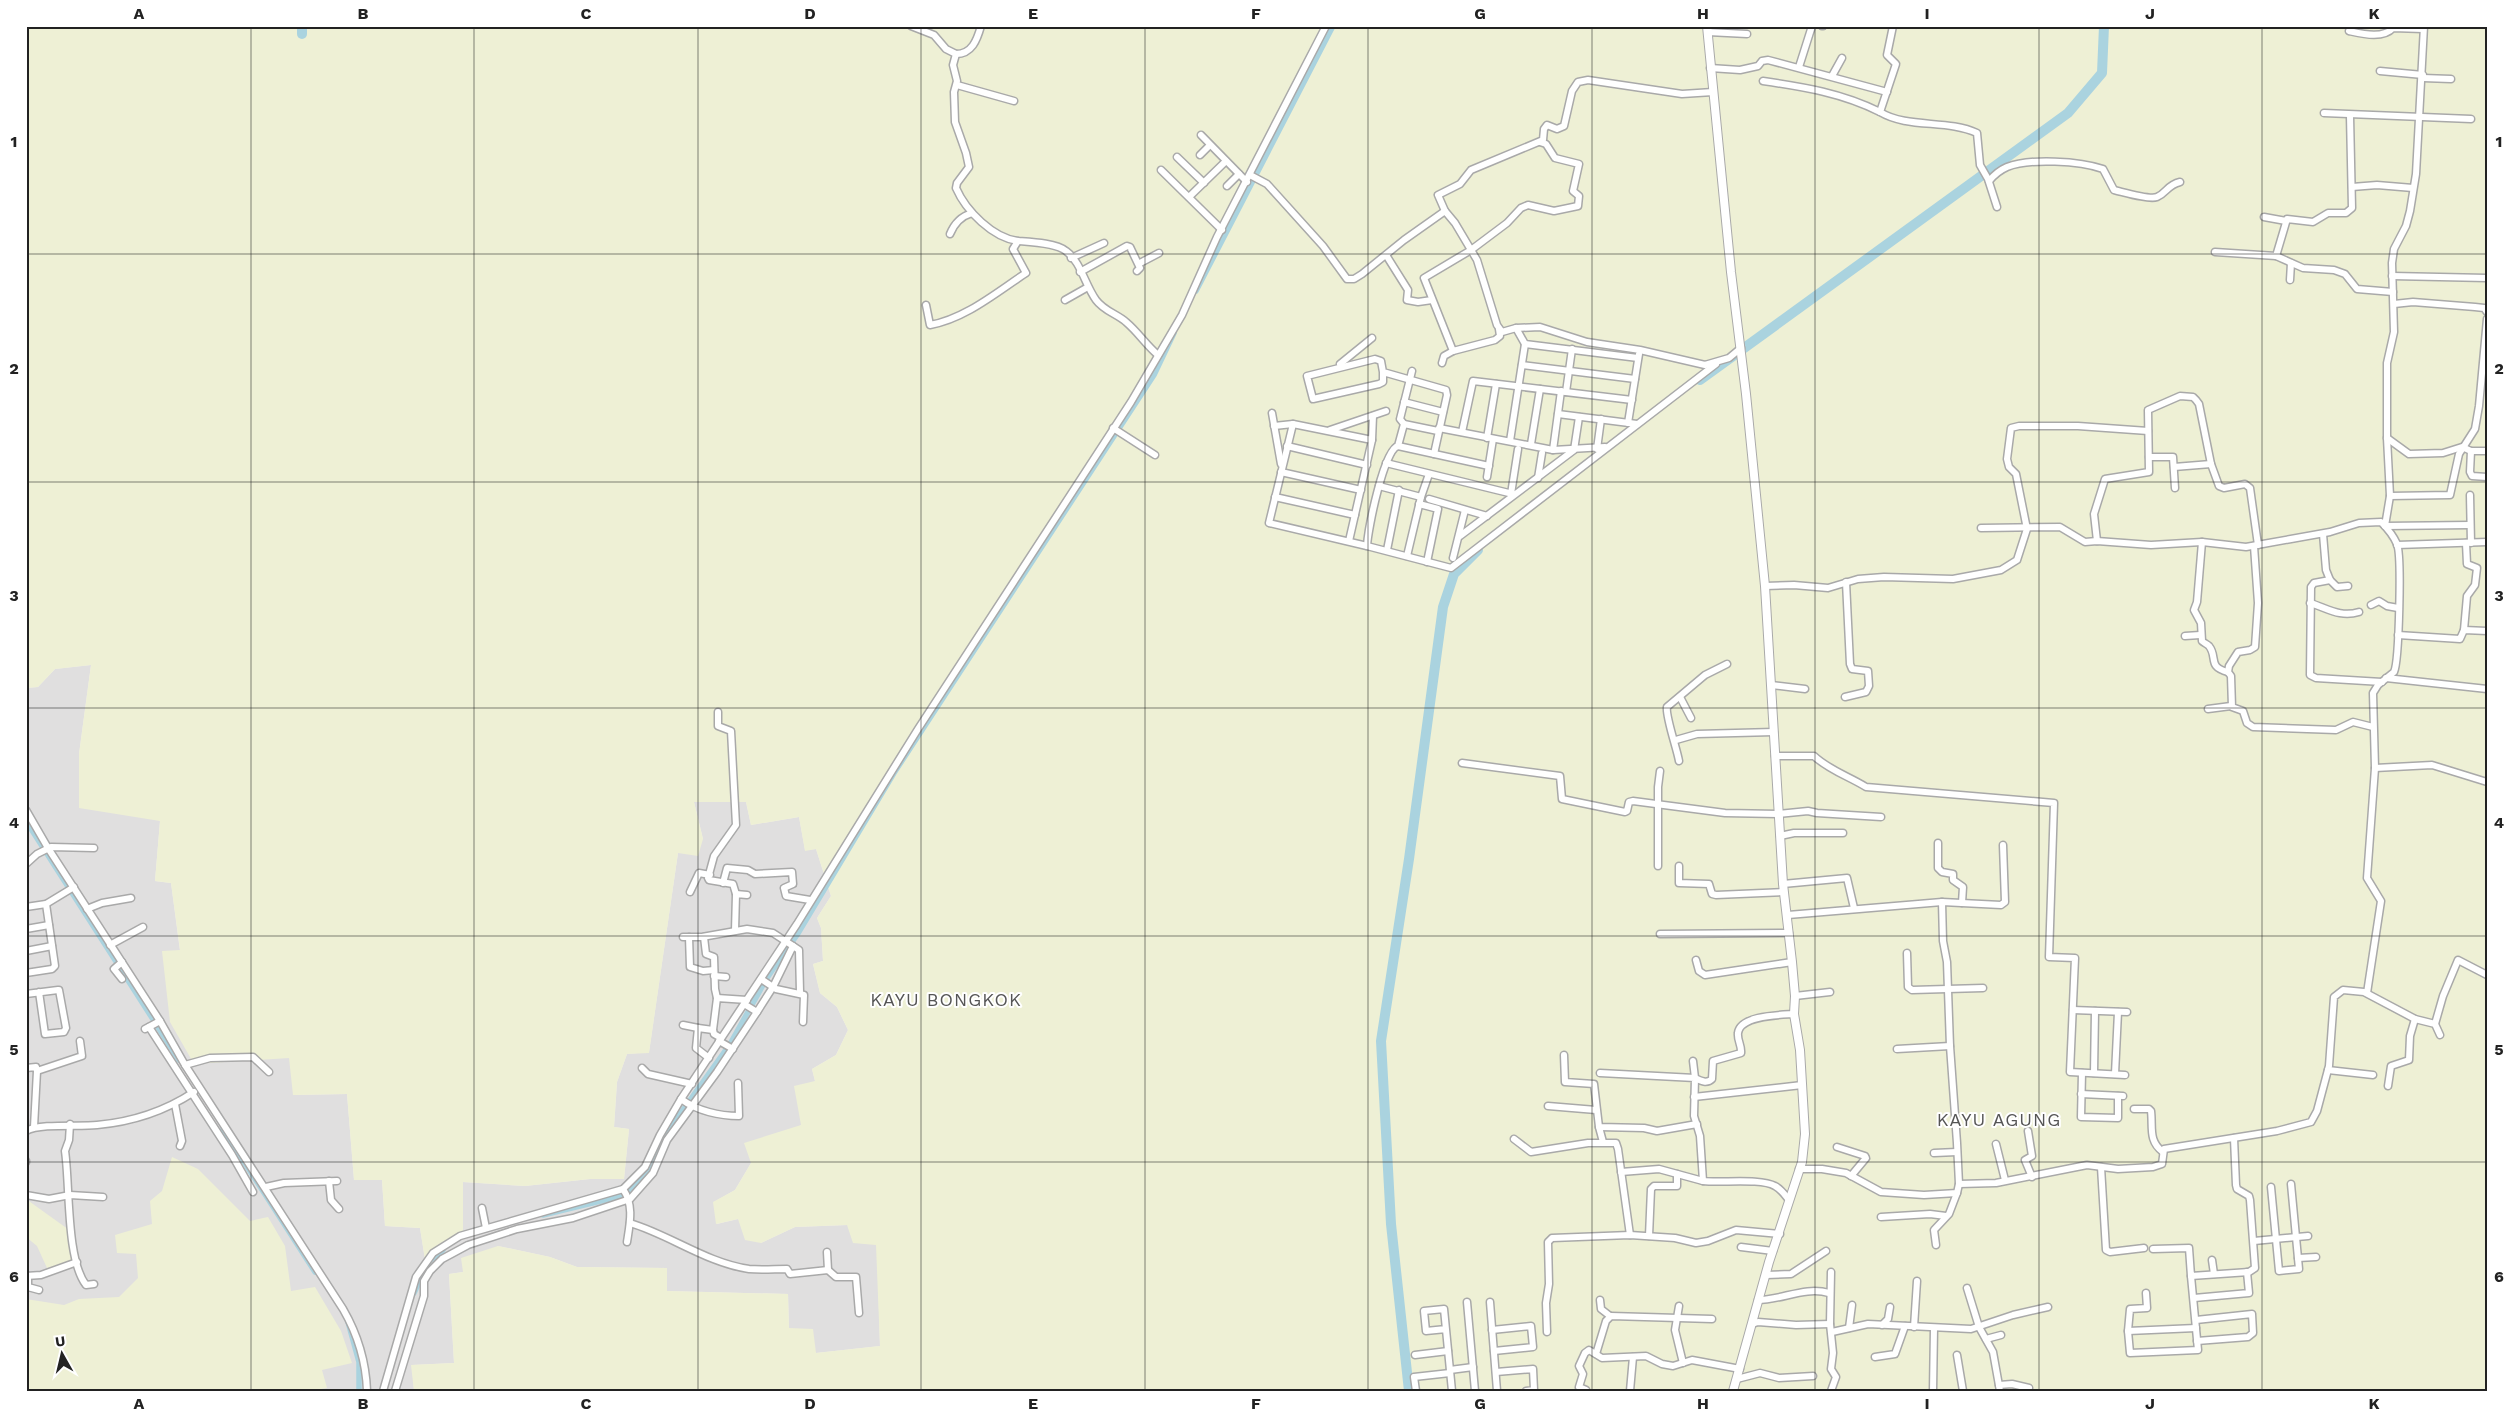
<svg xmlns="http://www.w3.org/2000/svg" width="2513" height="1417" font-family="'Work Sans',sans-serif">
	<style>
		.residential { fill: #e0dfdf }
		.farmland { fill: #eef0d5 }
		.lines { fill: none; stroke-linecap: round; stroke-linejoin: round }
		.canal { stroke: #aad3df; stroke-width: 5.5 }
		.river { stroke: #aad3df; stroke-width: 10 }
		.minor-casing { stroke: #a9a9a9; stroke-width: 9 }
		.tertiary-casing { stroke: #a9a9a9; stroke-width: 10 }
		.minor { stroke: #fff; stroke-width: 6 }
		.tertiary { stroke: #fff; stroke-width: 8 }
		.grid { fill: none; stroke: #222; stroke-width: 1; stroke-opacity: 0.55 }
		.labels { text-anchor: middle; stroke-width: 4; stroke-linejoin: round; paint-order: stroke }
		.quarter-label { font-size: 18px; letter-spacing: 1px; fill: #555; stroke: #fff }
		.neatline { fill: none; stroke: #222; stroke-width: 2 }
		.grid-label { font-size: 16px; text-anchor: middle; font-weight: bold; fill: #222 }
	</style>
	<rect width="100%" height="100%" fill="#f2efe9"/>
	<!-- residential -->
	<path class="residential" d="M91,665L79,754L160,821L155,881L171,883L180,951H162L290,1058L294,1095L347,1094L354,1180H382L385,1226L420,1228L425,1259L463,1237V1182L525,1186L590,1179H624L629,1129L614,1127L617,1082L627,1054L649,1052L678,853L703,839L694,802H746L751,825L799,817L805,850L816,849L831,896L817,918L821,928L823,961L813,964L820,993L837,1007L848,1030L836,1055L812,1069L815,1081L801,1125L751,1163L735,1190L714,1202L717,1224L738,1219L761,1243L795,1227L848,1225L877,1244L880,1346L816,1353L789,1329L788,1294L666,1291L667,1268L577,1267L550,1257L498,1246L463,1272L449,1274L454,1363L412,1365L414,1391H26V688L38,687L55,669Z"/>
	<!-- farmland -->
	<g class="farmland">
		<path d="M26,26H2487V1391H414L411,1365L454,1363L449,1274L463,1272L461,1258L498,1246L550,1257L577,1267L667,1268V1291L788,1294L789,1328L813,1329L816,1353L880,1346L876,1245L853,1243L847,1225L795,1227L761,1243L745,1240L738,1219L716,1224L713,1202L735,1190L751,1163L744,1143L801,1125L794,1086L815,1081L812,1069L836,1055L848,1030L837,1007L820,993L813,964L823,961L821,928L817,918L831,896L816,849L805,851L799,817L751,825L746,802H694L703,839L698,856L678,853L649,1053L627,1054L617,1082L614,1127L629,1129L624,1179H590L525,1186L463,1182V1237L425,1260L420,1228L385,1226L382,1180H354L347,1094L293,1095L289,1058L194,1064L170,1022L162,951L180,950L171,883L155,881L160,821L79,808V754L91,665L55,669L38,687L26,688Z"/>
		<path d="M172,1157L198,1169L250,1221L268,1217L285,1246L291,1291L315,1287L341,1331L352,1363L322,1370L327,1388L309,1391H26V1299L64,1305L79,1299L119,1297L138,1278L136,1254L117,1253L115,1235L152,1224L150,1201L162,1191Z"/>
		<path d="M26,1199L72,1232L79,1259L47,1268L37,1246L26,1237Z"/>
	</g>
	<g class="lines">
		<!-- canal -->
		<g class="canal">
			<path d="M1196,291L1333,26"/>
			<path d="M26,821L179,1060"/>
			<path d="M223,1129L315,1272"/>
			<path d="M543,1215L617,1197L632,1188L645,1174L665,1135L730,1044L767,978L797,935L894,773L1154,375L1174,333"/>
			<path d="M414,1293L429,1261L443,1250"/>
			<path d="M348,1322L359,1362V1391"/>
		</g>
		<!-- river -->
		<g class="river">
			<path d="M302,26V34"/>
			<path d="M1700,380L2068,113L2102,73L2104,26"/>
			<path d="M1409,1391L1391,1224L1381,1041L1409,859L1443,607L1454,574L1478,550"/>
		</g>
		<!-- minor casing -->
		<g class="minor-casing">
			<g id="minor">
				<path d="M911,26L934,35L946,49L956,54L953,65L957,81L954,92L955,122L966,153L969,167L957,183L956,188C966,211 993,238 1018,241C1031,242 1056,243 1066,251C1081,262 1085,285 1096,300C1104,311 1117,314 1126,322C1138,332 1146,345 1158,355"/>
				<path d="M1822,26H1823"/>
				<path d="M1893,26L1887,55L1896,64L1880,112C1908,129 1947,119 1977,133L1980,165L1988,179L1997,207"/>
				<path d="M2349,31C2363,34 2383,39 2393,28L2423,29"/>
				<path d="M1708,32L1747,34"/>
				<path d="M956,54C972,54 977,40 981,26"/>
				<path d="M1799,67L1812,26"/>
				<path d="M1710,68L1740,70L1758,66L1762,61L1768,60L1887,92"/>
				<path d="M2380,71L2423,75"/>
				<path d="M1832,76L1842,58"/>
				<path d="M2423,78L2451,79"/>
				<path d="M1763,81C1804,87 1842,93 1880,112"/>
				<path d="M957,85L1014,101"/>
				<path d="M2324,113L2471,119"/>
				<path d="M1201,135L1247,182"/>
				<path d="M1200,155L1209,146"/>
				<path d="M1177,157L1204,183"/>
				<path d="M1161,170L1222,230"/>
				<path d="M1250,175L1267,184L1323,246L1347,279H1354L1362,274L1404,240L1445,211L1455,223L1477,260L1497,325L1502,332L1516,328L1540,327L1587,342L1640,350L1705,365L1729,358L1741,348"/>
				<path d="M1989,181C1994,175 2000,170 2007,167C2030,158 2080,161 2103,169L2114,190C2123,192 2149,200 2157,197C2167,193 2167,185 2180,182"/>
				<path d="M1227,186L1239,174"/>
				<path d="M2352,187L2377,185L2413,188"/>
				<path d="M1189,197L1226,161"/>
				<path d="M1445,211L1438,195L1460,184L1471,170L1543,140L1544,129L1547,125L1557,129L1564,126L1572,91L1578,82L1588,80L1682,94L1713,92"/>
				<path d="M2264,217L2286,221"/>
				<path d="M950,234C954,224 962,216 972,213"/>
				<path d="M2215,252L2276,256L2303,268L2334,270L2345,274L2357,289L2393,292"/>
				<path d="M1386,255L1408,290L1407,300L1418,302L1432,300"/>
				<path d="M2276,256L2287,219L2313,222L2328,213H2346L2352,208L2350,116"/>
				<path d="M1071,258L1104,243"/>
				<path d="M1140,263L1159,253"/>
				<path d="M1080,272L1127,246L1130,247L1140,268L1137,271"/>
				<path d="M2392,276L2487,278"/>
				<path d="M2290,280L2291,263"/>
				<path d="M1065,300L1088,287"/>
				<path d="M2394,304L2413,302L2475,307L2484,308L2487,312"/>
				<path d="M926,305L930,325C965,319 997,292 1026,273L1013,249L1018,241"/>
				<path d="M1516,328L1525,344L1638,358"/>
				<path d="M1453,351L1495,340L1500,336L1499,329"/>
				<path d="M1442,363L1444,356L1453,351L1424,278L1471,250L1507,223L1521,208L1528,205L1554,211L1578,206L1579,196L1573,191L1579,164L1555,158L1546,144L1540,142"/>
				<path d="M1340,364L1372,338"/>
				<path d="M1522,365L1635,379"/>
				<path d="M1412,371L1400,419L1404,424L1398,446C1384,449 1368,529 1367,546L1451,568L1716,364"/>
				<path d="M1383,372V382L1379,384L1313,399L1307,376L1375,359L1381,361L1383,372L1446,390L1447,395L1434,454"/>
				<path d="M1566,392L1572,349"/>
				<path d="M1404,402L1443,412"/>
				<path d="M1272,413L1281,464"/>
				<path d="M1558,414L1637,424"/>
				<path d="M1628,423L1639,354"/>
				<path d="M1293,424L1269,523L1367,546"/>
				<path d="M1404,424L1438,431"/>
				<path d="M1274,426L1293,424L1372,440"/>
				<path d="M1113,428L1155,455"/>
				<path d="M1439,428L1553,450L1605,447"/>
				<path d="M1330,430L1386,411"/>
				<path d="M1462,432L1473,381L1632,400"/>
				<path d="M1487,438L1496,384"/>
				<path d="M2387,438L2409,454L2443,453L2462,447L2471,451H2487"/>
				<path d="M1510,441L1525,344"/>
				<path d="M1531,444L1540,389"/>
				<path d="M1287,446L1367,465"/>
				<path d="M1398,446L1489,466"/>
				<path d="M1597,449L1601,419"/>
				<path d="M1553,450L1561,391"/>
				<path d="M2471,451L2470,472L2472,476L2487,477"/>
				<path d="M2149,457H2173L2175,488"/>
				<path d="M1386,463L1513,494"/>
				<path d="M2174,467L2211,464"/>
				<path d="M1281,472L1361,490"/>
				<path d="M1487,477L1493,439"/>
				<path d="M1538,478L1542,453"/>
				<path d="M1379,486L1421,497"/>
				<path d="M1511,494L1518,449"/>
				<path d="M2470,495L2471,543"/>
				<path d="M2390,496L2450,495L2459,454L2475,429L2479,406L2487,319"/>
				<path d="M1275,497L1355,515"/>
				<path d="M1429,499L1487,516"/>
				<path d="M1419,504L1438,509L1427,562"/>
				<path d="M2385,526L2390,496L2387,438V363L2394,332L2392,263L2394,249L2406,226L2410,211L2416,174L2424,26"/>
				<path d="M2385,526L2470,525"/>
				<path d="M1981,528L2060,527L2085,542L2097,541L2151,545L2202,542L2246,547L2330,532L2359,523L2381,522C2387,528 2394,537 2397,544C2402,556 2399,662 2394,672L2378,685L2373,693L2375,768L2367,878L2381,901L2367,993"/>
				<path d="M2323,534L2326,570L2330,580L2337,587L2348,586"/>
				<path d="M1460,536L1574,450L1579,417"/>
				<path d="M1349,541L1372,440L1373,416"/>
				<path d="M2097,541L2094,514L2105,479L2149,472L2148,410L2180,396L2193,397L2196,400L2199,404L2211,464L2219,486L2224,488L2245,484L2250,488L2258,545"/>
				<path d="M2202,542L2197,602L2194,610L2201,623L2202,641C2204,643 2207,644 2209,646C2218,657 2207,667 2228,672"/>
				<path d="M2397,545L2487,542"/>
				<path d="M2254,546L2258,603L2255,647L2250,650L2238,652L2229,666L2228,672L2231,676L2232,707L2243,711L2247,723L2253,727L2336,730L2353,722L2373,727"/>
				<path d="M1387,550L1399,490"/>
				<path d="M1407,556L1421,497L1429,474"/>
				<path d="M1453,558L1465,510"/>
				<path d="M2330,580L2314,583L2311,587L2310,675L2316,678L2382,682"/>
				<path d="M1765,586L1794,585L1828,588L1858,579L1884,577L1953,579L2001,570L2017,560L2027,529L2016,474L2009,467L2007,459L2011,428L2019,426H2078L2148,431"/>
				<path d="M2310,603C2327,608 2340,618 2359,612"/>
				<path d="M2371,605L2379,601L2387,606L2398,608"/>
				<path d="M2464,630L2467,596L2475,585L2477,568L2467,564L2466,543"/>
				<path d="M2398,635L2460,639L2464,630L2487,631"/>
				<path d="M2185,636L2200,635"/>
				<path d="M2386,678L2487,689"/>
				<path d="M1771,685L1805,689"/>
				<path d="M1680,697L1691,718"/>
				<path d="M1845,697L1866,692L1869,686L1868,671L1852,669L1850,664L1846,582"/>
				<path d="M2208,709L2231,706"/>
				<path d="M718,712V726L731,731L736,825L714,856L708,878L709,880L733,884L736,894"/>
				<path d="M1676,740L1697,734L1774,732"/>
				<path d="M1775,756H1814C1829,770 1848,776 1866,787L2054,803L2049,957L2075,958L2070,1072L2125,1075"/>
				<path d="M1679,761C1677,749 1665,715 1667,707L1705,675L1727,664"/>
				<path d="M1462,763L1560,776L1562,799L1625,812L1627,811L1629,802L1633,801L1725,813L1778,814L1808,811L1817,813L1881,817"/>
				<path d="M2375,768L2432,765L2487,782"/>
				<path d="M26,810L48,848L160,1021L185,1065L343,1309C358,1335 366,1361 367,1391"/>
				<path d="M1780,836L1794,833H1843"/>
				<path d="M1938,843V868L1942,872L1953,874V880L1963,887L1962,903"/>
				<path d="M26,864L37,854L51,847L94,848"/>
				<path d="M1658,866V787L1660,771"/>
				<path d="M1679,866V883L1709,884L1712,894L1716,895L1784,892"/>
				<path d="M723,883L727,868L748,870L755,874L792,872L793,884L784,888L786,896L810,900"/>
				<path d="M1783,884L1847,878L1854,908"/>
				<path d="M690,892L699,873L710,875"/>
				<path d="M26,907L46,904L74,887"/>
				<path d="M87,909L102,903L131,898"/>
				<path d="M1788,915L1942,902L2001,905L2005,902L2003,845"/>
				<path d="M26,929L49,925"/>
				<path d="M735,931L736,894L747,895"/>
				<path d="M1660,934L1789,933"/>
				<path d="M689,937L690,967L703,971L714,970"/>
				<path d="M704,937L706,954L714,957L715,989L717,998"/>
				<path d="M110,945L143,927"/>
				<path d="M793,946L799,950L800,992"/>
				<path d="M26,951L52,946"/>
				<path d="M1907,953L1908,987L1912,990L1983,988"/>
				<path d="M1696,960L1699,971L1705,975L1792,962"/>
				<path d="M122,962L114,969L122,979"/>
				<path d="M26,973L52,969L55,966L46,904"/>
				<path d="M714,976L726,977"/>
				<path d="M761,979L776,989L804,995L803,1022"/>
				<path d="M26,994L58,990H59L66,1028L64,1032L45,1034L39,992"/>
				<path d="M1795,996L1830,992"/>
				<path d="M744,1004L757,1012"/>
				<path d="M2073,1010L2127,1012"/>
				<path d="M2435,1024L2443,996L2458,960L2487,975"/>
				<path d="M683,1025L698,1028"/>
				<path d="M149,1027L232,1155L253,1192"/>
				<path d="M145,1029L160,1021"/>
				<path d="M713,1030L717,998L747,1000"/>
				<path d="M719,1041L733,1049"/>
				<path d="M1897,1049L1950,1046"/>
				<path d="M1564,1055L1565,1082L1594,1084L1599,1127L1644,1128L1657,1131L1697,1124"/>
				<path d="M709,1058L696,1048L698,1028L713,1030L714,1034L721,1038"/>
				<path d="M1693,1061L1695,1078C1701,1081 1707,1084 1712,1079L1713,1061L1741,1053C1742,1046 1737,1040 1738,1033C1740,1015 1781,1015 1794,1014"/>
				<path d="M185,1065L210,1058L253,1057L269,1072"/>
				<path d="M26,1068L36,1067L37,1071L34,1127"/>
				<path d="M642,1068L648,1074L692,1084"/>
				<path d="M2328,1070L2373,1075"/>
				<path d="M37,1071L82,1056L80,1041"/>
				<path d="M1600,1073L1695,1078L1694,1116L1700,1136L1703,1181C1722,1183 1761,1178 1775,1186C1781,1189 1785,1195 1789,1200"/>
				<path d="M2082,1073L2081,1117L2118,1118V1096"/>
				<path d="M2094,1073L2095,1011"/>
				<path d="M2115,1074L2118,1012"/>
				<path d="M2388,1086L2391,1066L2409,1060L2410,1036L2415,1019"/>
				<path d="M2081,1094L2123,1096"/>
				<path d="M1694,1097L1802,1085"/>
				<path d="M681,1099C697,1111 720,1116 739,1116L738,1083"/>
				<path d="M175,1104L182,1141L180,1146"/>
				<path d="M1548,1106L1596,1110"/>
				<path d="M2134,1109H2149L2151,1111C2153,1127 2148,1141 2163,1152"/>
				<path d="M70,1124L69,1140L65,1151C70,1184 66,1259 86,1285L94,1284"/>
				<path d="M1599,1127L1603,1142"/>
				<path d="M26,1131C41,1123 79,1127 97,1125C131,1122 165,1111 194,1092"/>
				<path d="M2028,1131L2032,1156L2025,1160L2032,1177"/>
				<path d="M1514,1139L1531,1152L1588,1143H1616L1618,1149L1630,1235"/>
				<path d="M1996,1144L2005,1180"/>
				<path d="M1837,1147L1865,1156L1866,1158L1851,1176"/>
				<path d="M1934,1153L1957,1152"/>
				<path d="M26,1161V1162"/>
				<path d="M2101,1167L2106,1250L2110,1252L2144,1248"/>
				<path d="M1799,1169H1822L1846,1173L1881,1192L1924,1195L1957,1193L1959,1184L1957,1143L1950,1046L1947,962L1943,941L1942,902"/>
				<path d="M1621,1172L1659,1169L1703,1181"/>
				<path d="M329,1181L331,1200L339,1209"/>
				<path d="M1959,1184L1996,1183L2087,1165L2118,1169L2153,1167L2162,1164L2164,1149L2277,1131L2311,1122L2317,1111L2329,1066L2334,997L2343,990L2364,992L2415,1019L2435,1024L2440,1035"/>
				<path d="M266,1187L284,1183L337,1181"/>
				<path d="M2271,1187L2279,1271L2299,1269L2291,1184"/>
				<path d="M623,1189C634,1205 630,1223 627,1242"/>
				<path d="M26,1195L49,1199L70,1195L103,1197"/>
				<path d="M482,1208L486,1228"/>
				<path d="M1881,1217L1930,1214L1946,1216"/>
				<path d="M630,1223C670,1235 707,1263 749,1269C761,1270 775,1269 787,1269L790,1274L828,1270L836,1277H856L859,1313"/>
				<path d="M1649,1236L1651,1189L1654,1186H1677V1174"/>
				<path d="M2254,1241L2308,1236"/>
				<path d="M1936,1245L1934,1230L1949,1214L1957,1193"/>
				<path d="M1741,1247L1773,1251"/>
				<path d="M2153,1249L2189,1248L2191,1276L2249,1272L2255,1268L2250,1200L2249,1196L2237,1189L2236,1185L2234,1138"/>
				<path d="M827,1252L828,1270"/>
				<path d="M2298,1258L2316,1257"/>
				<path d="M2212,1260L2214,1274"/>
				<path d="M1831,1272L1830,1324L1833,1353L1831,1369L1836,1377L1831,1391"/>
				<path d="M1766,1275L1791,1274L1826,1251"/>
				<path d="M26,1276L41,1275L77,1262"/>
				<path d="M28,1276V1287L39,1290"/>
				<path d="M1967,1288L1979,1327L1993,1352L2000,1391"/>
				<path d="M2146,1293L2147,1308L2130,1309L2128,1331L2130,1353L2198,1350L2191,1276"/>
				<path d="M2194,1298L2249,1293L2247,1272"/>
				<path d="M1600,1300L1601,1309L1610,1316"/>
				<path d="M1758,1300C1782,1300 1805,1286 1829,1293"/>
				<path d="M1467,1302L1475,1391"/>
				<path d="M1490,1302L1497,1391"/>
				<path d="M1679,1306L1675,1330L1683,1363"/>
				<path d="M2196,1320L2252,1314L2253,1333L2248,1337L2197,1341"/>
				<path d="M1752,1324L1758,1322L1796,1325L1830,1324"/>
				<path d="M1882,1325L1888,1319L1890,1307"/>
				<path d="M1914,1327L1917,1281"/>
				<path d="M1849,1328L1852,1305"/>
				<path d="M1446,1329L1426,1331L1424,1311L1444,1309L1452,1391"/>
				<path d="M1492,1330L1531,1326L1533,1347L1494,1351"/>
				<path d="M2128,1331L2196,1328"/>
				<path d="M1547,1332L1546,1303L1549,1284L1548,1242L1552,1238L1630,1235L1675,1238L1696,1243L1708,1241L1736,1230L1780,1234"/>
				<path d="M1832,1332L1868,1324L1971,1329L2013,1315L2048,1307"/>
				<path d="M1986,1339L2001,1335"/>
				<path d="M1596,1354L1606,1321L1611,1316L1712,1319"/>
				<path d="M1415,1355L1448,1351"/>
				<path d="M1957,1355L1963,1391"/>
				<path d="M1875,1357L1895,1354L1905,1326"/>
				<path d="M1450,1370L1473,1367"/>
				<path d="M1496,1372L1533,1369L1534,1390L1526,1391"/>
				<path d="M1737,1379L1760,1373L1779,1378L1813,1376"/>
				<path d="M1999,1385L2012,1384L2029,1388"/>
				<path d="M1586,1390L1579,1387L1583,1374L1579,1366L1585,1353L1589,1350L1602,1358L1646,1356L1662,1364L1673,1366L1692,1360L1740,1369"/>
				<path d="M383,1391L416,1277L433,1253L460,1236L623,1189L645,1167L660,1135L681,1099L797,924L918,729L1131,402L1182,315L1217,237L1326,26"/>
				<path d="M395,1391L424,1296V1281L430,1271L442,1259L468,1245L517,1229L573,1218L630,1199L653,1173L667,1140L717,1072L757,1012L773,987L793,946L773,933L747,929L702,937H683"/>
				<path d="M1416,1391L1414,1377L1450,1373"/>
				<path d="M1630,1391L1633,1357"/>
				<path d="M1933,1391L1934,1328"/>
			</g>
		</g>
		<!-- tertiary casing -->
		<g class="tertiary-casing">
			<path id="tertiary" d="M1707,26L1731,272L1746,394L1765,586L1783,884L1792,962L1795,996L1794,1014L1800,1050L1805,1134L1802,1162L1769,1262L1733,1391"/>
		</g>
		<!-- minor -->
		<use href="#minor" class="minor"/>
		<!-- tertiary -->
		<use href="#tertiary" class="tertiary"/>
	</g>
	<!-- grid -->
	<path class="grid" d="M251,26V1391M474,26V1391M698,26V1391M921,26V1391M1145,26V1391M1368,26V1391M1592,26V1391M1815,26V1391M2039,26V1391M2262,26V1391M26,254H2487M26,482H2487M26,708H2487M26,936H2487M26,1162H2487"/>
	<g class="labels">
		<!-- quarter labels -->
		<g class="quarter-label">
			<text x="946" y="1006">KAYU BONGKOK</text>
			<text x="1999" y="1126">KAYU AGUNG</text>
		</g>
	</g>
	<!-- border -->
	<rect width="2513" height="1417" fill="none" stroke="#ffffff" stroke-width="55"/>
	<!-- north arrow -->
	<g transform="translate(62 1354) rotate(352)" stroke="#ffffff" stroke-width="4" paint-order="stroke">
	<path d="M0-4L9 19L0 12L-9 19Z" fill="#222222"/>
	<text y="-8" font-size="14" font-weight="bold" text-anchor="middle" fill="#222222">U</text>
	</g>
	<rect x="28" y="28" width="2458" height="1362" class="neatline"/>
	<g class="grid-label">
		<text x="139" y="19">A</text>
		<text x="363" y="19">B</text>
		<text x="586" y="19">C</text>
		<text x="810" y="19">D</text>
		<text x="1033" y="19">E</text>
		<text x="1256" y="19">F</text>
		<text x="1480" y="19">G</text>
		<text x="1703" y="19">H</text>
		<text x="1927" y="19">I</text>
		<text x="2150" y="19">J</text>
		<text x="2374" y="19">K</text>
		<text x="14" y="147">1</text>
		<text x="2499" y="147">1</text>
		<text x="14" y="374">2</text>
		<text x="2499" y="374">2</text>
		<text x="14" y="601">3</text>
		<text x="2499" y="601">3</text>
		<text x="14" y="828">4</text>
		<text x="2499" y="828">4</text>
		<text x="14" y="1055">5</text>
		<text x="2499" y="1055">5</text>
		<text x="14" y="1282">6</text>
		<text x="2499" y="1282">6</text>
		<text x="139" y="1409">A</text>
		<text x="363" y="1409">B</text>
		<text x="586" y="1409">C</text>
		<text x="810" y="1409">D</text>
		<text x="1033" y="1409">E</text>
		<text x="1256" y="1409">F</text>
		<text x="1480" y="1409">G</text>
		<text x="1703" y="1409">H</text>
		<text x="1927" y="1409">I</text>
		<text x="2150" y="1409">J</text>
		<text x="2374" y="1409">K</text>
	</g>
</svg>
